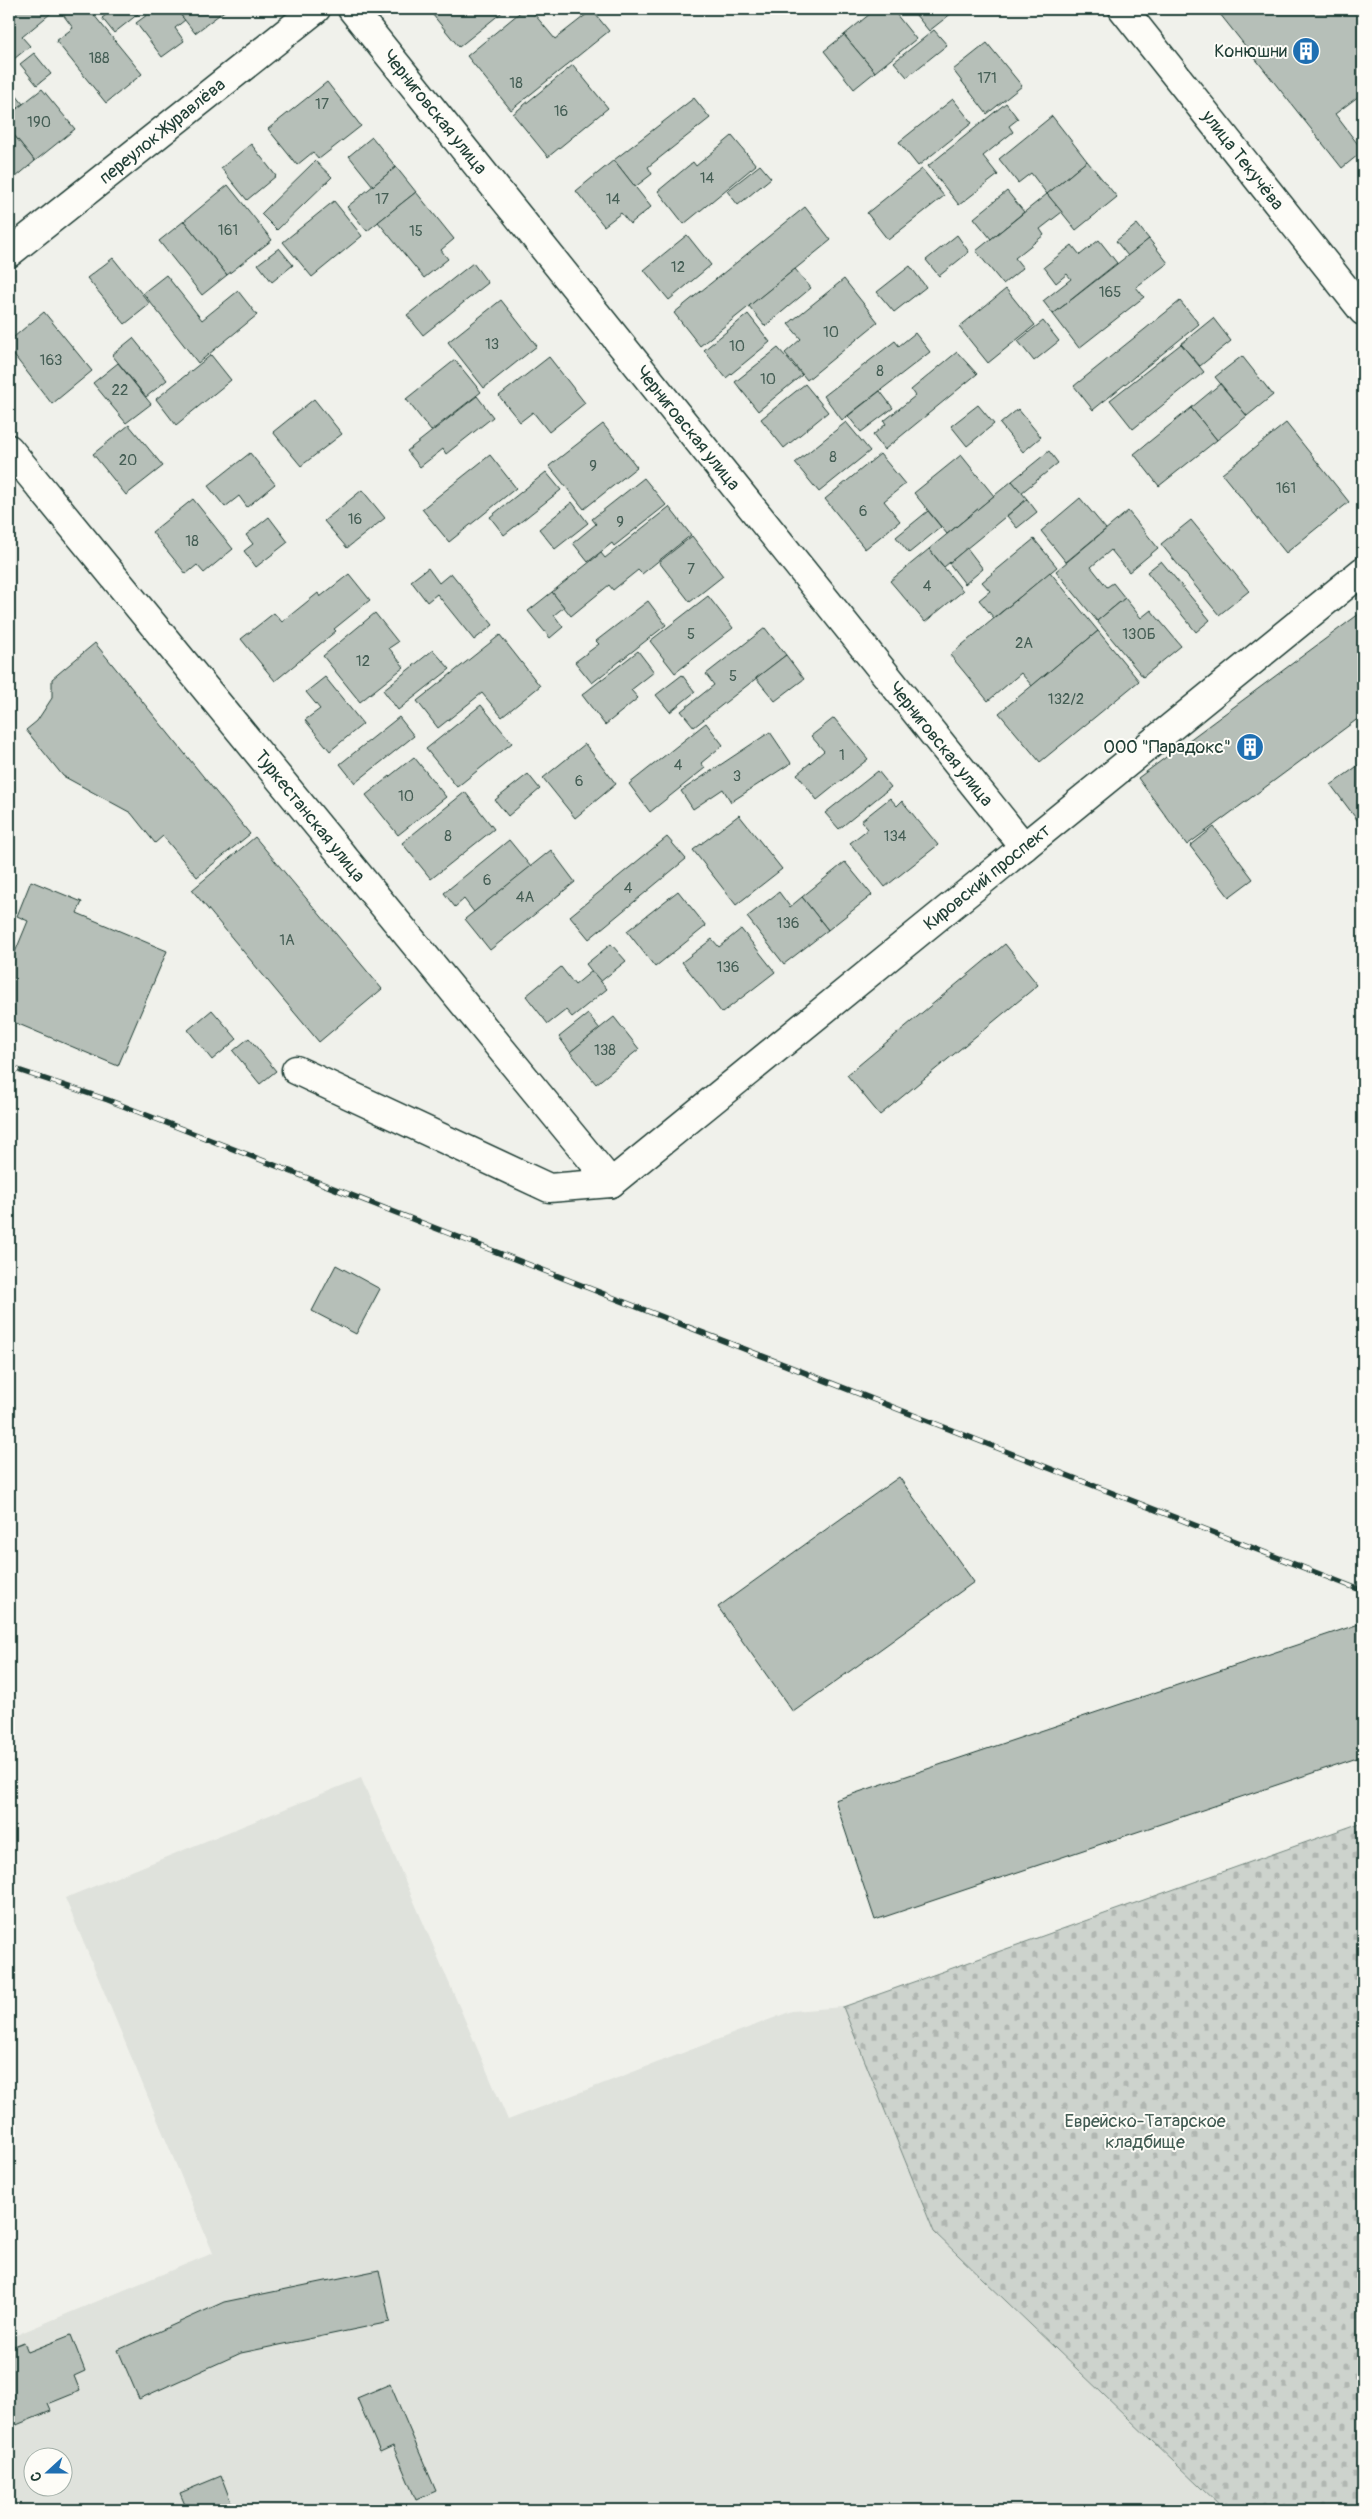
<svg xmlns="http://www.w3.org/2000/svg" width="1372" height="2519" font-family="Pangolin,sans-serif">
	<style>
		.built { fill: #dfe2dc; fill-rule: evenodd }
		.cemetery { fill: url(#cemetery-stones); stroke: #768880 }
		.building { fill: #b6bfb8; stroke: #1f3d34 }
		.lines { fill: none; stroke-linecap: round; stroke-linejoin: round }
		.minor-casing { stroke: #1f3d34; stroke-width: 31 }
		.major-casing { stroke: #1f3d34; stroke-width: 31 }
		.minor { stroke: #fdfcf7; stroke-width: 28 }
		.major { stroke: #fdfcf7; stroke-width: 28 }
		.rail-casing { stroke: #1f3d34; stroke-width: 5.5 }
		.rail { stroke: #fdfcf7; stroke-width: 4; stroke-dasharray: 11; stroke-linecap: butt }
		.labels { text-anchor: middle; stroke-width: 4; stroke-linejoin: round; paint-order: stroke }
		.number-label { font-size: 15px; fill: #455e55 }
		.poi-label { font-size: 18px; fill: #1f3d34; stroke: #fdfcf7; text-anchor: end }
		.street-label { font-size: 18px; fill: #1f3d34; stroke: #fdfcf7 }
		.park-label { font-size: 18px; fill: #425b53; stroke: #fdfcf7 }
	</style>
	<defs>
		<pattern id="cemetery-stones" width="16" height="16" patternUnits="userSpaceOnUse" patternTransform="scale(1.25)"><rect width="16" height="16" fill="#cdd3cd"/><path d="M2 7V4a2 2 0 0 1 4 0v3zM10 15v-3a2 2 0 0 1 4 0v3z" fill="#b0b6b1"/></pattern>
	</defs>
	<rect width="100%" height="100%" fill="#f0f1eb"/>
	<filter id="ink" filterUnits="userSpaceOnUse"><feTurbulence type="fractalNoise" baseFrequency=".02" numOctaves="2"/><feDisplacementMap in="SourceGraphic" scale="10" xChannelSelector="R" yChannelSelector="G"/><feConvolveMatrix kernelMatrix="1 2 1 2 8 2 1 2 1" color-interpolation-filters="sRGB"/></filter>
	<g filter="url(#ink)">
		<!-- built -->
		<path class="built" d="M361,1778L508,2120L792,2011L843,2007L934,2232L1224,2510H9V2338L213,2253L65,1898ZM32,2456H62V2486H32Z"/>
		<!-- cemetery -->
		<path class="cemetery" d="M1363,1822V2510H1224L934,2232L843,2007Z"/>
		<!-- building -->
		<g class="building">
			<path d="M9,9H56L22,37L30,46L9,63Z"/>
			<path d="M72,9H89L142,74L106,103L56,41L73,28L64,16Z"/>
			<path d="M114,9H134L138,14L114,33L102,18Z"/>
			<path d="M155,9H176L185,20L175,28L184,41L162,57L136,23Z"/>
			<path d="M176,9H227L195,33Z"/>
			<path d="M428,9H506L459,47Z"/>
			<path d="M524,9H530L555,39L592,10L609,31L511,110L467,56Z"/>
			<path d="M876,9H892L916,39L875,72L844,35Z"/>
			<path d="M911,9H957L929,31Z"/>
			<path d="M1216,9H1363V93L1335,114L1363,151L1342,168Z"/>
			<path d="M934,30L947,45L907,77L894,62Z"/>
			<path d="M844,35L875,72L854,89L824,51Z"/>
			<path d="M987,43L1022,86L987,114L953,70Z"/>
			<path d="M34,53L51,74L37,85L20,64Z"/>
			<path d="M573,65L608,108L548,157L513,114Z"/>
			<path d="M327,82L361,126L319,159L313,152L297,165L268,129Z"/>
			<path d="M9,86L23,104L9,115Z"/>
			<path d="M42,89L75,129L35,161L9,129V115Z"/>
			<path d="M694,98L710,118L648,167L652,174L635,187L614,160Z"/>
			<path d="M953,99L972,123L918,166L899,142Z"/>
			<path d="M1006,103L1018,119L1009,126L1013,132L983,156L998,175L959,205L928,166Z"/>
			<path d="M1052,116L1087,161L1047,194L1031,173L1018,183L999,159Z"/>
			<path d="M9,129L35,161L9,183Z"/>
			<path d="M732,136L756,165L684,224L658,191L693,162L696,166Z"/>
			<path d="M372,137L396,167L373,186L349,156Z"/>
			<path d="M251,144L276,176L247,200L221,168Z"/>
			<path d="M614,160L651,207L630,224L621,213L604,226L576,191Z"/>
			<path d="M315,161L332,177L277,230L261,214Z"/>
			<path d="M1087,161L1117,197L1076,230L1047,194Z"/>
			<path d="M760,165L771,178L738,205L727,191Z"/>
			<path d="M396,167L416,192L367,231L347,207Z"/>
			<path d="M922,169L944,196L888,240L867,213Z"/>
			<path d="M228,185L272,240L227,275L184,221Z"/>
			<path d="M1007,191L1024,212L991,239L974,218Z"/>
			<path d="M416,192L454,239L441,250L448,259L424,278L378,222Z"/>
			<path d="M1047,194L1062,212L1040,229L1044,235L1015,258L1023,268L1003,284L976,251Z"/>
			<path d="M334,201L362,236L312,277L283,242Z"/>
			<path d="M805,207L831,240L700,346L674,313Z"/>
			<path d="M184,221L227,275L202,295L159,241Z"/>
			<path d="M1137,224L1149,239L1128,256L1116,241Z"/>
			<path d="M687,235L711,265L669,300L644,270Z"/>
			<path d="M957,235L969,252L939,276L926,260Z"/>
			<path d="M1149,239L1168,263L1136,287L1144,297L1079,348L1053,314Z"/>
			<path d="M1099,240L1117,263L1053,314L1043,301L1071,279L1067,274L1056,283L1044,267L1072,245L1080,255Z"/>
			<path d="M279,248L293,265L272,282L258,264Z"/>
			<path d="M113,258L150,304L125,324L87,278Z"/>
			<path d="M473,263L488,283L423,335L407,315Z"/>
			<path d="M910,266L926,287L894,312L877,292Z"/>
			<path d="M795,269L811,288L765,326L749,306Z"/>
			<path d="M166,275L202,320L238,291L257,315L198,363L143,293Z"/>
			<path d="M844,279L878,322L807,380L785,353L801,339L788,324Z"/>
			<path d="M1006,289L1035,325L988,363L959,327Z"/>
			<path d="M501,300L537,346L484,388L448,342Z"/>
			<path d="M1180,301L1199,324L1093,410L1074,386Z"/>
			<path d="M44,312L92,371L52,404L9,349V341Z"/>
			<path d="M748,314L770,342L726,378L704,350Z"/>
			<path d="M1213,318L1231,341L1200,366L1181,344Z"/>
			<path d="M1043,321L1059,341L1034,361L1018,341Z"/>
			<path d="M915,333L930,352L842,420L824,396L895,341L899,346Z"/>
			<path d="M133,338L167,380L146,397L112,355Z"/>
			<path d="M1181,344L1204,372L1133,429L1110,400Z"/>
			<path d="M778,348L802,375L758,411L735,382Z"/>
			<path d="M957,352L977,374L884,450L873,435L886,424L884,421L915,396L911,390Z"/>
			<path d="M211,355L231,380L176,425L156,399Z"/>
			<path d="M1242,356L1273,395L1247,416L1215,377Z"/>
			<path d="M549,357L585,403L549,432L533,412L520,422L499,396Z"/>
			<path d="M455,360L481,392L431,431L406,399Z"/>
			<path d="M118,363L151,404L126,423L93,383Z"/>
			<path d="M805,384L828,412L784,448L761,419Z"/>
			<path d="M1220,384L1247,416L1217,440L1191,408Z"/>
			<path d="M880,391L893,408L861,432L848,416Z"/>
			<path d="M477,396L493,417L446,454L443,449L420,467L407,451Z"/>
			<path d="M314,399L342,434L301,466L273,432Z"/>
			<path d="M978,405L994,424L967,446L951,426Z"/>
			<path d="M1191,408L1217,440L1159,486L1134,454Z"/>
			<path d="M1018,409L1041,437L1023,452L1000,424Z"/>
			<path d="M846,422L870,451L819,492L795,463Z"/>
			<path d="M1286,423L1349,502L1286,553L1222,474Z"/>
			<path d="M603,424L637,467L584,509L549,466Z"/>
			<path d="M129,425L163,466L126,495L93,454Z"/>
			<path d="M1049,451L1058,463L1021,493L1012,481Z"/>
			<path d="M250,453L275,484L247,507L239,496L225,507L208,486Z"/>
			<path d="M880,454L905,484L884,501L900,521L865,549L825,499Z"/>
			<path d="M490,455L516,488L449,542L422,509Z"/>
			<path d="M961,455L994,496L947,534L914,493Z"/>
			<path d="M546,472L561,490L504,535L490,517Z"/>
			<path d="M644,478L666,505L614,546L612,543L588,562L573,543L596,524L592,519Z"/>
			<path d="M1012,481L1027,499L944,567L929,549Z"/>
			<path d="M362,490L385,518L347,548L324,521Z"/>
			<path d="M1080,498L1106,529L1066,562L1041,531Z"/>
			<path d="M193,499L233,549L204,573L197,565L186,574L152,532Z"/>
			<path d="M1027,499L1037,512L1017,528L1007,516Z"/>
			<path d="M572,502L588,523L555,549L539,529Z"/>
			<path d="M669,507L691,535L642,574L638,570L613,590L609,585L571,616L552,592L601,553L605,558Z"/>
			<path d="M928,511L941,527L909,553L896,537Z"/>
			<path d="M1128,511L1158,548L1129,572L1111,550L1091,567L1107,587L1113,583L1125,598L1097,621L1056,571Z"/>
			<path d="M269,517L288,542L256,567L244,551L253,544L246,535Z"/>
			<path d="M1191,520L1249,591L1219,615L1161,544Z"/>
			<path d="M692,536L723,576L690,602L659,562Z"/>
			<path d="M1034,539L1057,567L994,618L979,600L990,591L982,582Z"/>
			<path d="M967,548L983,569L965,584L949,563Z"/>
			<path d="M929,549L963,591L925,622L890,581Z"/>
			<path d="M1161,561L1210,620L1196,632L1147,572Z"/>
			<path d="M428,568L439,583L451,573L493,625L474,640L437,594L427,602L411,581Z"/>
			<path d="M1050,572L1098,631L1032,686L1021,673L988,701L950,655Z"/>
			<path d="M349,574L370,600L334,629L336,631L275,681L241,639L274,613L282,622L318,593L320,597Z"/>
			<path d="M552,592L564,607L554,615L563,627L550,638L528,611Z"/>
			<path d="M708,596L733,628L675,673L650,641Z"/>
			<path d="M1125,598L1141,618L1151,610L1181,646L1143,677L1097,621Z"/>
			<path d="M648,601L666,625L592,683L575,662L599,644L596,641Z"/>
			<path d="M1363,611V715L1187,845L1138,778Z"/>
			<path d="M375,613L398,642L389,648L404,667L360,702L323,656Z"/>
			<path d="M765,628L786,655L694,727L681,711L714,685L706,674Z"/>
			<path d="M1098,631L1139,681L1040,762L999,713Z"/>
			<path d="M500,635L540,686L502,717L482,693L438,728L417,701Z"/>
			<path d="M95,643L250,834L197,877L163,836L155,843L131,813L63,776L26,730L37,721L52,698V679Z"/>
			<path d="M433,650L450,669L398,710L383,690Z"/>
			<path d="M638,651L654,672L631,690L638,698L605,725L582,695Z"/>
			<path d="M786,655L804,679L775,701L756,678Z"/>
			<path d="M682,675L695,692L670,712L656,695Z"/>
			<path d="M325,677L363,724L330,751L305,720L320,709L306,692Z"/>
			<path d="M481,705L512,743L457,787L426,749Z"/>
			<path d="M399,717L414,736L355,783L340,764Z"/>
			<path d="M834,718L868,759L817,800L797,774L824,751L811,736Z"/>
			<path d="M706,723L723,745L701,763L705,768L650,812L629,784Z"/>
			<path d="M770,732L791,763L731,802L723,789L693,809L681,791Z"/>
			<path d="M585,744L616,784L575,818L543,778Z"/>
			<path d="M414,757L446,797L398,835L366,795Z"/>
			<path d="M1363,762V824L1361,825L1331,785Z"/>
			<path d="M878,771L891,787L839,829L825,813Z"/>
			<path d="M528,774L540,789L508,816L495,800Z"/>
			<path d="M465,792L494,829L431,879L402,843Z"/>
			<path d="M890,798L897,806L902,801L938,845L885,887L850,843L868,829L861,821Z"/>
			<path d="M739,815L782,869L736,905L693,850Z"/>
			<path d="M1214,827L1253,879L1229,897L1190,846Z"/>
			<path d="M255,837L382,989L319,1042L192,890Z"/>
			<path d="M667,837L686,859L589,939L570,916Z"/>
			<path d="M509,840L531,867L474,912L464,899L455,907L444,893Z"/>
			<path d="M551,850L575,882L490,950L465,919Z"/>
			<path d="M845,862L872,895L828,930L802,897Z"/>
			<path d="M31,881L82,902L77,913L167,951L118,1066L9,1020V967L28,921L17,916Z"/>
			<path d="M678,891L706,926L655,967L627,931Z"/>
			<path d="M779,892L790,907L802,897L828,930L784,964L747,917Z"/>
			<path d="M741,929L775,972L722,1013L682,962L712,939L719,947Z"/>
			<path d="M611,944L626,961L600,982L586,964Z"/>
			<path d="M1005,944L1038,985L880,1115L847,1075Z"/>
			<path d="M561,967L575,985L592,971L607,989L572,1017L566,1010L548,1024L526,996Z"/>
			<path d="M212,1010L237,1039L212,1060L188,1030Z"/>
			<path d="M588,1014L600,1029L570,1052L559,1037Z"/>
			<path d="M614,1017L639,1049L596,1084L570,1052Z"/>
			<path d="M249,1038L276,1071L260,1084L233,1051Z"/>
			<path d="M336,1265L380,1289L356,1334L312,1311Z"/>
			<path d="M899,1477L974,1582L793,1712L718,1607Z"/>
			<path d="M1362,1623L1363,1756L875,1920L835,1800Z"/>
			<path d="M379,2270L390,2322L241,2353L139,2399L118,2350L224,2302Z"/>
			<path d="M71,2335L85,2371L74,2376L80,2391L48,2404L51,2411L9,2428V2348L24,2342L28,2352Z"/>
			<path d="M390,2384L436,2491L416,2500L393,2446L380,2452L357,2398Z"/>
			<path d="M221,2476L234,2510H172L185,2505L180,2493Z"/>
		</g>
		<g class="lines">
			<!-- minor casing -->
			<g class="minor-casing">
				<g id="minor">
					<path d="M352,9L1024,847"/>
					<path d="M9,253L316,9"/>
					<path d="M9,449L611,1183"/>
					<path d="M296,1070L549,1188L611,1183"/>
					<path d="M611,1183L1363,571"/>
				</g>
			</g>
			<!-- major casing -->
			<g class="major-casing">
				<path id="major" d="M1123,9L1363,311"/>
			</g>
			<!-- minor -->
			<use href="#minor" class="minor"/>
			<!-- major -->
			<use href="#major" class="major"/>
			<!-- rail casing -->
			<g class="rail-casing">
				<path id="rail" d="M9,1067L108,1100L1363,1591"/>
			</g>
			<!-- rail -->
			<use href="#rail" class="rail"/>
		</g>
	</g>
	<!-- icons -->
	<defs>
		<g id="building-disc" transform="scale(1.4375)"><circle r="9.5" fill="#1f6fb2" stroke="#fdfcf7"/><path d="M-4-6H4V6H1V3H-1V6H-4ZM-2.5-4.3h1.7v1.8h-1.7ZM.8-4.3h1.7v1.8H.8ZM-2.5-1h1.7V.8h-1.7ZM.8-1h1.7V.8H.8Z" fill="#fff"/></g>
	</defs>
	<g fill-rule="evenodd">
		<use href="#building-disc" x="1306" y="51"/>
		<use href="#building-disc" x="1250" y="747"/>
	</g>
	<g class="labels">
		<!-- number labels -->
		<g class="number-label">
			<text x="99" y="63">188</text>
			<text x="987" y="83">171</text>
			<text x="516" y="88">18</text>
			<text x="322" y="109">17</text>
			<text x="561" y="116">16</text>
			<text x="39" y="127">190</text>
			<text x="707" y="183">14</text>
			<text x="382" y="204">17</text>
			<text x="613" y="204">14</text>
			<text x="228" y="235">161</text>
			<text x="416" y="236">15</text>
			<text x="678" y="272">12</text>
			<text x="1110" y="297">165</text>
			<text x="831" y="337">10</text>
			<text x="492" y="349">13</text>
			<text x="737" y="351">10</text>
			<text x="51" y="365">163</text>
			<text x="880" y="376">8</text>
			<text x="768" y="384">10</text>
			<text x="120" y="395">22</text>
			<text x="833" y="462">8</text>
			<text x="128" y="465">20</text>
			<text x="593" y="471">9</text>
			<text x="1286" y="493">161</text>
			<text x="863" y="516">6</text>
			<text x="355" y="524">16</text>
			<text x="620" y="527">9</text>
			<text x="192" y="546">18</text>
			<text x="691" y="574">7</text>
			<text x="927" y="591">4</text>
			<text x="691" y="639">5</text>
			<text x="1139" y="639">130Б</text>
			<text x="1024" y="648">2А</text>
			<text x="363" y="666">12</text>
			<text x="733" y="681">5</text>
			<text x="1066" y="704">132/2</text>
			<text x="842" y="760">1</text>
			<text x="678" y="770">4</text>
			<text x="737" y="781">3</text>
			<text x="579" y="786">6</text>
			<text x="406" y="801">10</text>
			<text x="448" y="841">8</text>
			<text x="895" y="841">134</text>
			<text x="487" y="885">6</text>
			<text x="628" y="893">4</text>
			<text x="525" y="902">4А</text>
			<text x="788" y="928">136</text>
			<text x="287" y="945">1А</text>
			<text x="728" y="972">136</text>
			<text x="605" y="1055">138</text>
		</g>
		<!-- poi labels -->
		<g class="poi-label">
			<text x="1287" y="57">Конюшни</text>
			<text x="1231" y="753">ООО "Парадокс"</text>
		</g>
		<!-- street labels -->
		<g class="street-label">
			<text transform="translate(435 112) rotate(51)" y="6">Черниговская улица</text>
			<text transform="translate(162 131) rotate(-39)" y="6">переулок Журавлёва</text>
			<text transform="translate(1243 160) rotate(52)" y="6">улица Текучёва</text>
			<text transform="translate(688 428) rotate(51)" y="6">Черниговская улица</text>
			<text transform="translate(941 744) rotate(51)" y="6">Черниговская улица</text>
			<text transform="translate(310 816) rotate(51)" y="6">Туркестанская улица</text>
			<text transform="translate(987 877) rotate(-39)" y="6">Кировский проспект</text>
		</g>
		<!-- park labels -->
		<g class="park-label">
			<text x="1145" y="2127">Еврейско-Татарское<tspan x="1145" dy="21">кладбище</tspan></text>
		</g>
	</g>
	<!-- margin -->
	<rect width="1372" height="2519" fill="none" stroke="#fdfcf7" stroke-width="30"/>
	<rect x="15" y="15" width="1342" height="2489" fill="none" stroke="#1f3d34" stroke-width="2" filter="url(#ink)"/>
	<!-- north arrow -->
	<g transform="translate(48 2472) rotate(249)"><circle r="24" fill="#fdfcf7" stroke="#a4b0a9"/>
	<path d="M0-4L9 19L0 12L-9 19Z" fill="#1f6fb2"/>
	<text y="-8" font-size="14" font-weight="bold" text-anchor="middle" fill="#1f3d34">С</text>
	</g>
</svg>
